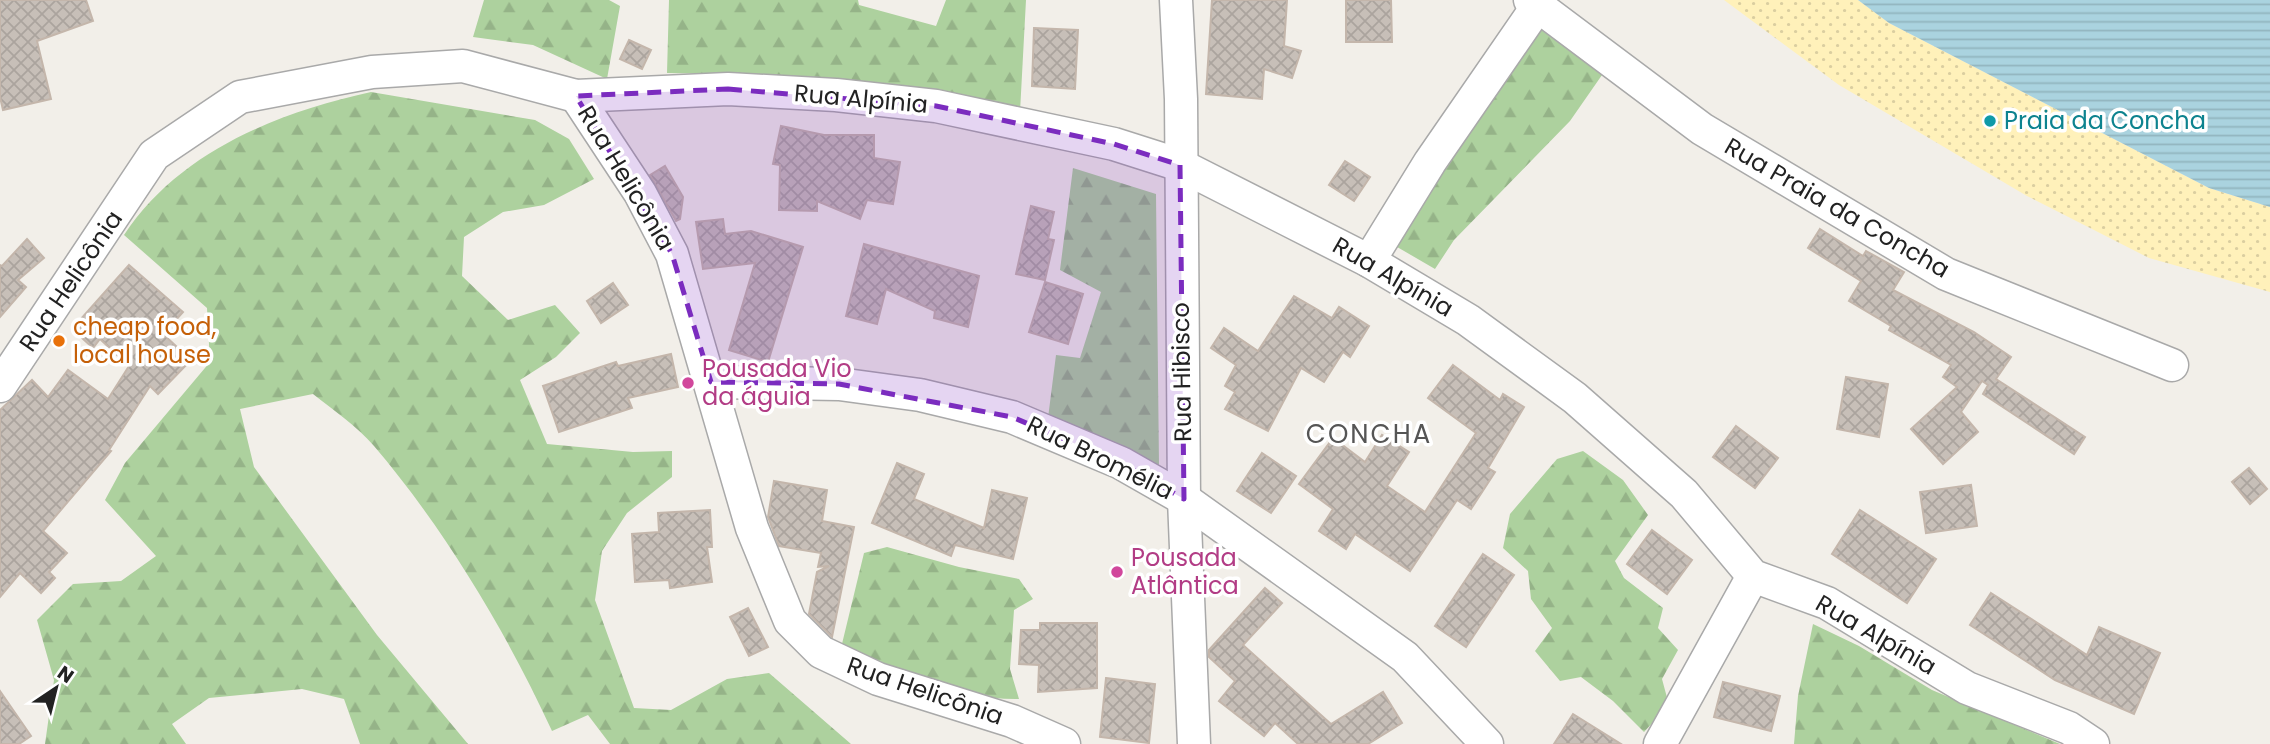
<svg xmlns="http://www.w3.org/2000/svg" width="2270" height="744" font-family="Poppins,sans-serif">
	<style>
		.forest { fill: url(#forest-firs) }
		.sand { fill: url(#sand-dots) }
		.water { fill: url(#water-rules) }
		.building { fill: url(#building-cross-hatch); stroke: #c4b6ab; stroke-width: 2 }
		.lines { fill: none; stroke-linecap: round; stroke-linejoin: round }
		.street-casing { stroke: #a9a9a9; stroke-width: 35 }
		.street { stroke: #fff; stroke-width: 32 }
		.marked { fill: #7b2cbf; fill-opacity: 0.2; stroke: #7b2cbf; stroke-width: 5; stroke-dasharray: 14 9; stroke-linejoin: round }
		.culture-dot { fill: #0f9aa8; stroke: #fff; stroke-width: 2.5 }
		.food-dot { fill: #e8710a; stroke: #fff; stroke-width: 2.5 }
		.hotel-dot { fill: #d1479c; stroke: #fff; stroke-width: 2.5 }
		.labels { text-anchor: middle; stroke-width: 7; stroke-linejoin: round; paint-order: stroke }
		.street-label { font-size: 24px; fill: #222; stroke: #fff }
		.culture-label { font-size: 24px; fill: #0d838f; stroke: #fff; text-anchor: start }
		.food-label { font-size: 24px; fill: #c56008; stroke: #fff; text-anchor: start }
		.hotel-label { font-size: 24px; fill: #b23c85; stroke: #fff; text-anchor: start }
		.neighbourhood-label { font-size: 26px; letter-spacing: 2px; fill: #555; stroke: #fff }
	</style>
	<defs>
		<pattern id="forest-firs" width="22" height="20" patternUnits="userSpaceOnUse" patternTransform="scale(1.75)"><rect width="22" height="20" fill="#add19e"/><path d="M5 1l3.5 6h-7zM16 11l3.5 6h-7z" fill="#95b388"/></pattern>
		<pattern id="sand-dots" width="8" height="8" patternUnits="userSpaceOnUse" patternTransform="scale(1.75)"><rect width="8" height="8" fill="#fff1ba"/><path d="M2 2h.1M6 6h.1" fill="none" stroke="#dacea0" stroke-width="1.8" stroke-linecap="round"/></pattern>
		<pattern id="water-rules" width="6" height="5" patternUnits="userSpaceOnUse" patternTransform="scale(1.75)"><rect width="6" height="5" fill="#aad3df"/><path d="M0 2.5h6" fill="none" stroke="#92b5bf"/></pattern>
		<pattern id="building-cross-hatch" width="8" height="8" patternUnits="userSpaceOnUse" patternTransform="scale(1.75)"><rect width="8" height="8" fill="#c7bfb8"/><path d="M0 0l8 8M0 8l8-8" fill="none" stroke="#aba49e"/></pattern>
	</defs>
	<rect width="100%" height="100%" fill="#f2efe9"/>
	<!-- forest -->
	<g class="forest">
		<path d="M484,0H609L620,6L607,79L533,45L473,37Z"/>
		<path d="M669,0H858L859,5L936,26L946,0H1026L1020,112L772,75L667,73Z"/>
		<path d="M1536,26L1602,75L1570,121L1454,240L1435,269L1392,244Z"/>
		<path d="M371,92L535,120L569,139L594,179L544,205L503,212L464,237L462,276L508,320L555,305L580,333L556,357L520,380L547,444L633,452L672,451V477L627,513L602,551L595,600L634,708L671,710L727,679L769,673L851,744H610L588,715L552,731C507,633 444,528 374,446C357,426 333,410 313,394L240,409L254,467L377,635L468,744H360L344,699L302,689L209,698L172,724L186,744H45L54,680L37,620L73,584L121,581L156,556L105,500L125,463L210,362L207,308L124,235C179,152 276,113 371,92Z"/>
		<path d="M1073,168L1156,194L1159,465L1048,418L1056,355L1080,358L1101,292L1060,270Z"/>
		<path d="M1583,451L1623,480L1648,515L1615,561L1624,578L1663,608L1658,628L1678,650L1662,679L1669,705L1644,732L1613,701L1581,677L1560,681L1535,651L1552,628L1531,599L1528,571L1503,548L1510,514L1557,459Z"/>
		<path d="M887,547L959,567L1019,579L1033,599L1014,610L1010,669L1019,699C956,700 898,673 841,648L864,553Z"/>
		<path d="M1813,624L1859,646L1932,690L2060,744H1794L1798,696Z"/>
	</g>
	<!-- sand -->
	<path class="sand" d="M1724,0H1858L1889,23L2209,188L2270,207V292L2149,258L2027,196L1839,85Z"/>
	<!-- water -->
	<path class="water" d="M1858,0H2270V207L2209,188L1889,23Z"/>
	<!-- building -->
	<g class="building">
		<path d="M0,0H86L93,21L37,41L51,99L3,110L0,97Z"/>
		<path d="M1212,0H1287L1284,46L1301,51L1292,78L1264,69L1262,99L1206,94Z"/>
		<path d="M1346,0H1391L1392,42H1346Z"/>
		<path d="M1034,28L1078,30L1075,89L1032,86Z"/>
		<path d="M629,40L651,50L642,69L620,59Z"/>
		<path d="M781,126L824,135H874V158L900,162L893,204L867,200L860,219L817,201V211L779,210L780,165L773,164Z"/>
		<path d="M1345,161L1370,177L1354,201L1329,185Z"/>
		<path d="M665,166L683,197L680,219L676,221L650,175Z"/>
		<path d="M1031,206L1054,212L1048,239L1054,240L1045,280L1016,274Z"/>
		<path d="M723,219L725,234L751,231L803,247L768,362L729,350L755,263L703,269L696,222Z"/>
		<path d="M1820,229L1863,256L1866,251L1904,272L1893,290L1974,332L2011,357L1996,379L2085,437L2074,454L1983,394L1988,385L1982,381L1961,412L1978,432L1943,464L1911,429L1957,387L1943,377L1951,365L1889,330L1891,326L1849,301L1861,281L1808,248Z"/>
		<path d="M27,239L44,258L18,280L26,287L0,317V265L2,266Z"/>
		<path d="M864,244L979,276L968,327L934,318L935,311L886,289L877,324L846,316Z"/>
		<path d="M129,265L183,312L163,334L191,360L158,394L150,386L109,450L111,451L43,531L67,553L49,572L55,578L41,593L20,573L0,597V410L32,380L48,397L68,370L108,399L129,366L100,339L93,348L72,329Z"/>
		<path d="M1045,282L1083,294L1068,344L1029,332Z"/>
		<path d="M613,283L628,305L601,323L587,301Z"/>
		<path d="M1294,296L1332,318L1339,307L1369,326L1350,357L1343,352L1324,382L1301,368L1268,431L1225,409L1235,392L1225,386L1236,365L1211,348L1224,328L1258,351Z"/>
		<path d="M671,354L678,387L628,398L632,408L559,432L543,386L616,362L618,366Z"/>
		<path d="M1453,365L1500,400L1503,394L1524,407L1488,468L1495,472L1471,509L1457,500L1410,571L1355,534L1346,549L1319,531L1333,509L1299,484L1333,438L1365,462L1382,435L1409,452L1387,486L1425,512L1476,433L1428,398Z"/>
		<path d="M1846,377L1888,384L1879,437L1837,429Z"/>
		<path d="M1736,426L1778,458L1755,488L1713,457Z"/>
		<path d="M1262,453L1296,476L1271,513L1237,491Z"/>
		<path d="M897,463L924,474L914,499L984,528L992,490L1027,498L1013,559L955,545L951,556L872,523Z"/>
		<path d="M2249,468L2267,489L2250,504L2232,482Z"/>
		<path d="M774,481L827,490L822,521L854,527L832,637L809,614L817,572L829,566L818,567L821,553L779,546L768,517Z"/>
		<path d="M1971,485L1977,526L1926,533L1920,492Z"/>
		<path d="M710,510L712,547H707L712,582L670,588L669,580L635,582L632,534L659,532L658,513Z"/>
		<path d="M1860,510L1936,559L1907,603L1832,554Z"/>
		<path d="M1652,530L1692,560L1667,594L1627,564Z"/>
		<path d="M1483,554L1514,575L1466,647L1435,626Z"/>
		<path d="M1265,588L1282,603L1243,645L1331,724L1383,692L1402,723L1368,744H1298L1275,723L1264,736L1219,701L1235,681L1209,657V650Z"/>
		<path d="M1991,593L2087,655L2099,627L2160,653L2134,714L2055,680L1970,625Z"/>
		<path d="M748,608L768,647L749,656L730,617Z"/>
		<path d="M1040,623H1097V688L1038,692L1039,665L1019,664L1021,630H1040Z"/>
		<path d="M1106,678L1155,684L1149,743L1100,737Z"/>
		<path d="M1723,682L1780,696L1771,731L1714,717Z"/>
		<path d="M0,691L31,736L19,744H0Z"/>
		<path d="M1573,714L1621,744H1554Z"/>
	</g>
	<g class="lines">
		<!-- street casing -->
		<g class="street-casing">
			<g id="street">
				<path d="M1176,0L1181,99L1184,499L1194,744"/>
				<path d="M1530,0L1702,129L1946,274L2172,365"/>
				<path d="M576,96L640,193L672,254L752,528L790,621L821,652L878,679L1012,721L1064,744"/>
				<path d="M1369,261L1430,162L1537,7"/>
				<path d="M711,382L839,384L920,395L1012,417L1121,463L1184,499L1405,657L1487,744"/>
				<path d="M0,386L154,155L240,97L372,72L463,66L576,96L728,89L836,95L936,106L1114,144L1180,165L1369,261L1468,320L1575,398L1684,494L1753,576L1827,603L1967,688L2069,728L2093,744"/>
				<path d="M1660,744L1753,576"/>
			</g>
		</g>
		<!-- street -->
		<use href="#street" class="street"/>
	</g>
	<!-- marked area -->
	<path class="marked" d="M728,89L936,106L1114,144L1180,165L1184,499L1121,463L1012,417L839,384L711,382L672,254L576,96Z"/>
	<!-- markers -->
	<circle class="culture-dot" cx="1990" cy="121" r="7"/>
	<circle class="food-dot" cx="59" cy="341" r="7"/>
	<g class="hotel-dot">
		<circle cx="688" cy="383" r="7"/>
		<circle cx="1117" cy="572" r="7"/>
	</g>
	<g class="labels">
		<!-- street labels -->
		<g class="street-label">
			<text transform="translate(861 99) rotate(5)" y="8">Rua Alpínia</text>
			<text transform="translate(626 178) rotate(59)" y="8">Rua Helicônia</text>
			<text transform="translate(1837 208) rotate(30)" y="8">Rua Praia da Concha</text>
			<text transform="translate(1393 277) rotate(30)" y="8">Rua Alpínia</text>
			<text transform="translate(71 281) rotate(-56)" y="8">Rua Helicônia</text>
			<text transform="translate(1182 372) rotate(-91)" y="8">Rua Hibisco</text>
			<text transform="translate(1100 458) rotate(26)" y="8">Rua Bromélia</text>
			<text transform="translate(1876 635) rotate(30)" y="8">Rua Alpínia</text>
			<text transform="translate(925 691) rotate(19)" y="8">Rua Helicônia</text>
		</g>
		<!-- culture labels -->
		<g class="culture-label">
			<text x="2004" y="129">Praia da Concha</text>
		</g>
		<!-- food labels -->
		<g class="food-label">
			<text x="73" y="335">cheap food,<tspan x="73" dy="28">local house</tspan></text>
		</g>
		<!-- hotel labels -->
		<g class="hotel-label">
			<text x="702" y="377">Pousada Vio<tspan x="702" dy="28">da águia</tspan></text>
			<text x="1131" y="566">Pousada<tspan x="1131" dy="28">Atlântica</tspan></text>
		</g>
		<!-- neighbourhood labels -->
		<g class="neighbourhood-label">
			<text x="1369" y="443">CONCHA</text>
		</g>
	</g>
	<!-- north arrow -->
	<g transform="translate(56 688) rotate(35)" stroke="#ffffff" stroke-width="5" paint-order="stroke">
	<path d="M0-5L12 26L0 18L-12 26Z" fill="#222222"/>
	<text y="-10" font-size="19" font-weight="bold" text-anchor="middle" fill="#222222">N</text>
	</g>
</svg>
